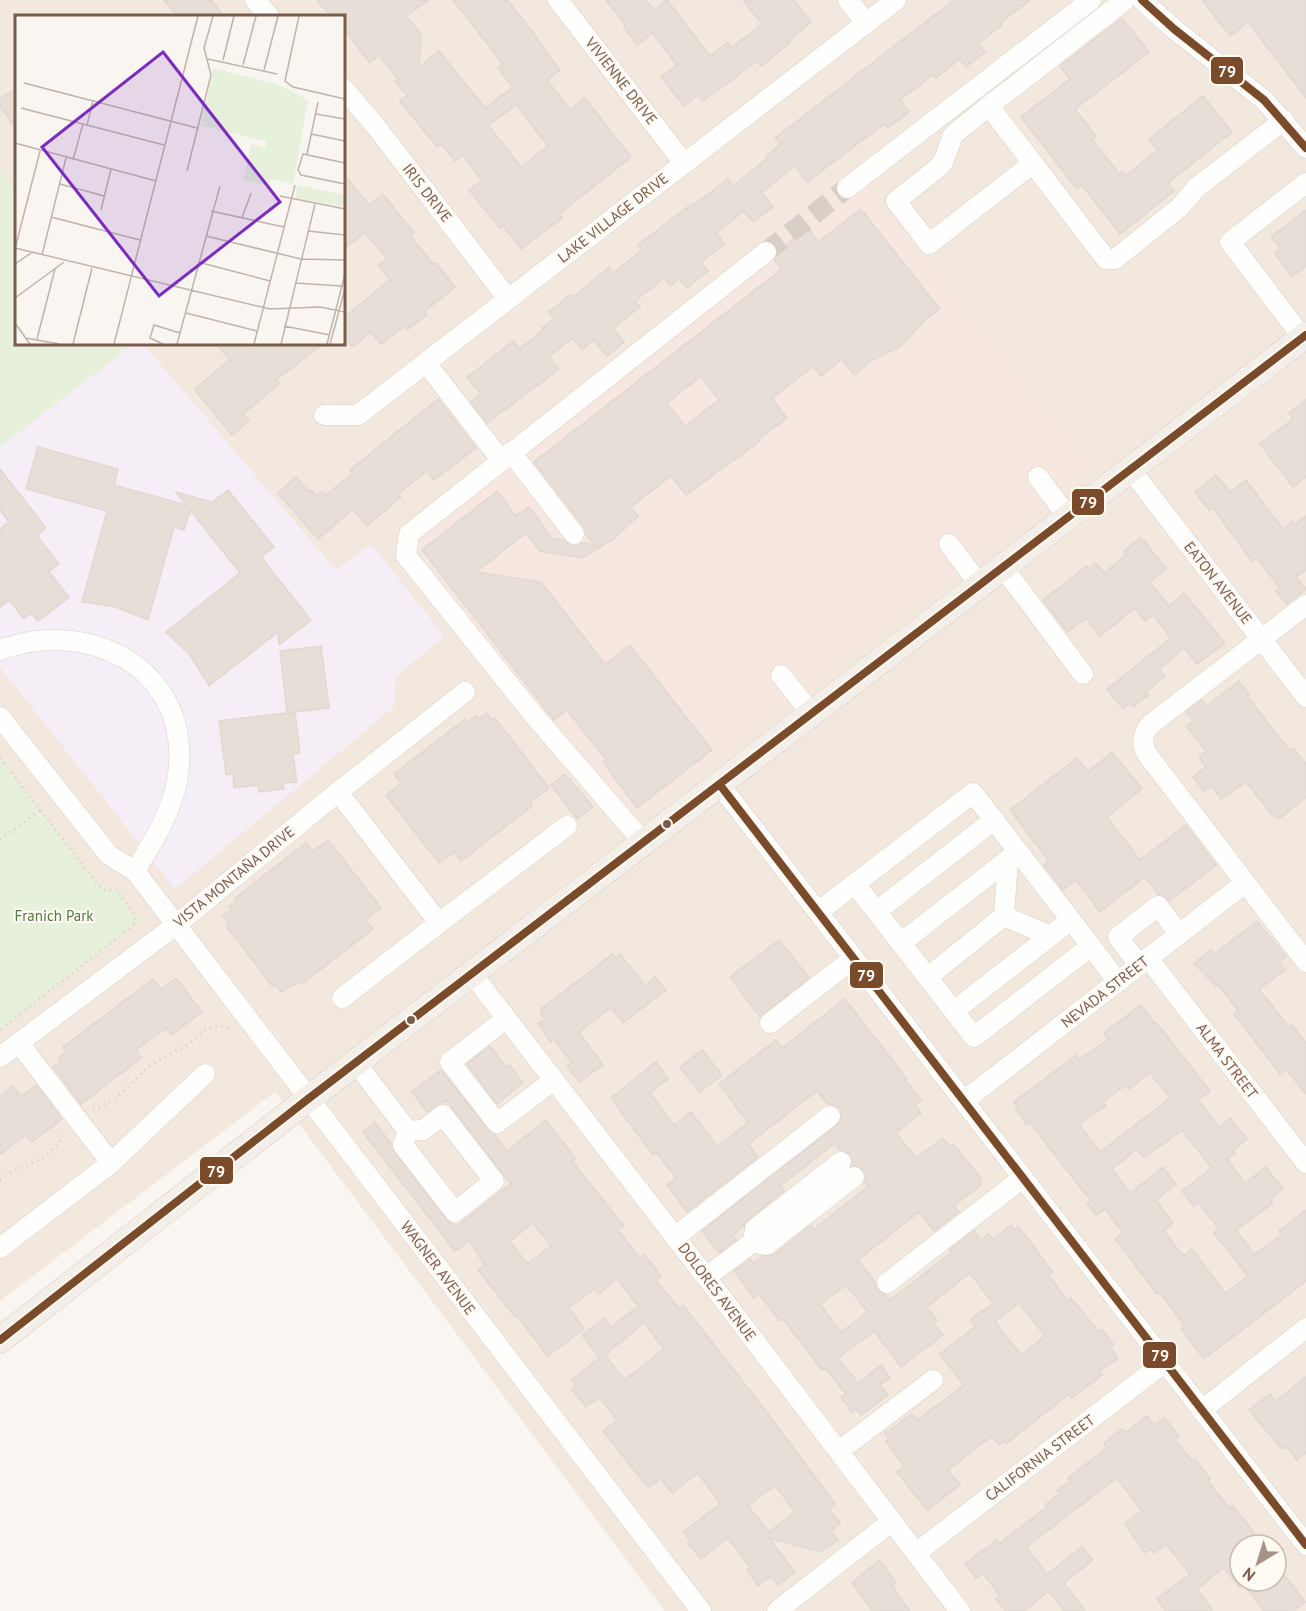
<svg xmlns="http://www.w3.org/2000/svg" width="1306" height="1611" font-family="'PT Sans',sans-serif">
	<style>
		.residential { fill: #f2e8de; fill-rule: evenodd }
		.commercial { fill: #f6e8e1 }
		.education { fill: #f6eef6 }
		.green { fill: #e7f0db }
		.building { fill: #e6ded7; stroke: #e2d8d2; stroke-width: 1.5; fill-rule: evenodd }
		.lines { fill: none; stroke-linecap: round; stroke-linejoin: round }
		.minor-tunnel { stroke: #d9cfc7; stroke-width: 20; stroke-dasharray: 20 10; stroke-linecap: butt }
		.minor-casing { stroke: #d7d1cb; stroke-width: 21 }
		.major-casing { stroke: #dad1cc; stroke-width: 27 }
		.path { stroke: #dcd5d0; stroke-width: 3; stroke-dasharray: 1.5 4.5; stroke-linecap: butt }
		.minor { stroke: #fefefd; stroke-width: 20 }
		.major { stroke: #f3eee8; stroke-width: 26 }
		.bus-1-casing { stroke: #fffaf3; stroke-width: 12 }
		.bus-1 { stroke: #7a4b2a; stroke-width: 8 }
		.bus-dot { fill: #7a5c4d; stroke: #fffaf3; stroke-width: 2 }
		.labels { text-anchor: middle; stroke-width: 4.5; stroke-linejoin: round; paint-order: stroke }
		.street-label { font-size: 15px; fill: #7a5c4d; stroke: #fffaf3 }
		.park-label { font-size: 15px; fill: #537a41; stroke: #fffaf3 }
		.inset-road { fill: none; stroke: #c2b3aa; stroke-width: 1.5 }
		.view { fill: #7b2cbf; fill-opacity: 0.15; stroke: #7b2cbf; stroke-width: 3 }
		.inset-edge { fill: none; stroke: #7a5c4d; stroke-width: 3 }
		.line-badge { stroke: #fffaf3; stroke-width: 2 }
		.badge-label { font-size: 16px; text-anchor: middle; font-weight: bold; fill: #fff }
	</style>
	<rect width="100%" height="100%" fill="#f9f5f0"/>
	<!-- residential -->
	<path class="residential" d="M0,0H1306V1611H665L275,1092L0,1301ZM16,16H344V344H16ZM1240,1545H1276V1581H1240Z"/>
	<!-- commercial -->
	<path class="commercial" d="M853,167L1095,469L631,826L395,538Z"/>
	<!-- education -->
	<path class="education" d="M133,344H143L336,570L371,544L444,636L396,677L394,707L175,889L0,667V447Z"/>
	<!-- green -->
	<g class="green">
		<path d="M0,170L16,190V344H133L0,447Z"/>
		<path d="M0,758L99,886L106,891L117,889L135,917L134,924L129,929L0,1030Z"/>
	</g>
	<!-- building -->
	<g class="building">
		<path d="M164,0H211L224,16H177Z"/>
		<path d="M317,0H429L406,16L421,34L419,67L439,51L485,108L513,87L498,68L503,64L453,0H507L526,23L560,70L547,80L570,109L585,98L631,157L559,214L562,218L521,249L503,226L500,228L469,190L482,180L463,155L455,161L441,144L437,147L400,101L407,95L395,81L398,79L379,55L370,63L344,29V16H330ZM516,105L548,146L521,167L488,125Z"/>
		<path d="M606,0H646L654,10L667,0L710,56L728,42L732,47L762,24L743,0H794L811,22L789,41L790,43L761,66L757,61L703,101L698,95L684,106L661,77L677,65L652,33L637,45L624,27L626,26Z"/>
		<path d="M954,0H1030L1000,23L1002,25L978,44L985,52L966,67L960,59L936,78L933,75L900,100L909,112L888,128L884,124L807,182L795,166L762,192L773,207L753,222L744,211L716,233L725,244L701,262L708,271L687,288L679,279L670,286L664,278L635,301L640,307L613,328L624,342L607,356L594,340L582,350L573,338L549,356L559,369L487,423L471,402L481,394L467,377L514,341L519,349L543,330L542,328L554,318L549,312L570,295L572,298L609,267L613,273L642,250L638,245L693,203L695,204L728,179L733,186L768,158L766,156L781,144L775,138Z"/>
		<path d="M1202,0H1306V98L1248,22L1230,36Z"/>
		<path d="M1122,18L1149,52L1075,109L1096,136L1092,139L1119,174L1122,172L1125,176L1158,150L1149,139L1203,96L1232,132L1168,183L1174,191L1120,234L1082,185L1077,189L1021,117L1070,79L1060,66Z"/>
		<path d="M16,88V130L0,106V99Z"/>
		<path d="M344,174L369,205L383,194L414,233L410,236L434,265L436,263L455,287L424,312L427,315L407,330L404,326L381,344L371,332L352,347L344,337V317L390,280L378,265L387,259L365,232L344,249Z"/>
		<path d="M861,209L940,309L924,321L901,346L871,361L854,375L842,359L821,376L813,367L772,398L787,418L759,439L760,441L686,495L671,476L631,507L638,516L614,539L582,558L540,551L526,533L476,572L541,582L605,664L630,645L712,750L637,808L603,762L606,760L567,710L554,720L422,550L497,491L516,516L529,507L552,538L563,540L570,545L576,546L582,543L594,545L586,534L584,527L534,462L782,269L774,260L778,251L808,228L818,242ZM701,376L719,400L685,426L667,403Z"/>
		<path d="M1306,210V266L1292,277L1274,253L1280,248L1271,237Z"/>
		<path d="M216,344H247L252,350L260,344H323L276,380L279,384L243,414L249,421L232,435L194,389L230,360Z"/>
		<path d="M438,399L476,448L434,480L427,471L398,494L401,497L367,526L353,509L318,539L278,493L296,477L309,492L311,490L317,496L323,491L326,495L353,473L350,470Z"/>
		<path d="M1306,400V477L1293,487L1260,444L1293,419L1289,413Z"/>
		<path d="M38,447L118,469L114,485L186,505L176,492L212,502L228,490L274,547L261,557L311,620L279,645L278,632L209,686L190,655L166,632L240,573L190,510L184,530L174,527L148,620L116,607L82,602L107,511L26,489Z"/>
		<path d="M0,469L46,528L37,536L59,564L49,572L69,597L38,621L31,613L24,619L9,600L0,607V529L9,522L0,510Z"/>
		<path d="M1216,475L1230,492L1246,480L1283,529L1293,521L1296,524L1306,516V570L1296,577L1306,589L1287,604L1276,591L1280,588L1257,558L1252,561L1213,508L1209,510L1195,492Z"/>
		<path d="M1141,537L1166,569L1150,582L1169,606L1184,593L1225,643L1197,664L1184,648L1159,669L1165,676L1146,692L1148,695L1133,707L1130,703L1123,709L1107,689L1171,638L1153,615L1145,621L1135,608L1100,636L1086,618L1067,632L1043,600L1087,566L1089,569L1096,563L1104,573L1126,555L1123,552Z"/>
		<path d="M321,646L329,708L287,713L280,651Z"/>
		<path d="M1239,681L1249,695L1247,696L1290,751L1293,748L1306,764V797L1279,819L1276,815L1274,817L1246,782L1221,799L1212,786L1204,791L1193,777L1206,767L1199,757L1206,751L1186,726L1193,721L1186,712L1202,700L1207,706Z"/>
		<path d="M295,712L300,753L293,754L297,782L283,783L284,789L259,792L258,785L234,788L233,774L226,775L219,721Z"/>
		<path d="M486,713L492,720L495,718L549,788L530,803L532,806L461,861L454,852L439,863L386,795L401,783L394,774L465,719L468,723L476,716L478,719Z"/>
		<path d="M1112,752L1142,789L1107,817L1140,860L1186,825L1216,865L1169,901L1163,895L1158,894L1145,877L1100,912L1076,880L1063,890L1044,865L1049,861L1010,810L1077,758L1088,772Z"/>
		<path d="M565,774L593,807L577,819L551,785Z"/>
		<path d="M328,840L381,908L366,920L373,929L302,984L300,981L281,992L276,985L273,987L251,958L226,926L229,924L223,916L231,910L229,907L237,901L235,898L306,843L313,851Z"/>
		<path d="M1257,921L1286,957L1279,962L1285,970L1259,989L1289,1027L1292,1025L1306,1043V1094L1286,1069L1280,1074L1234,1014L1238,1010L1218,985L1216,986L1194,963L1211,950L1214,954Z"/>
		<path d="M779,940L809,978L760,1017L730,977Z"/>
		<path d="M613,954L615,958L620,954L645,986L655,977L666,990L623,1023L611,1008L579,1032L603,1065L579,1082L567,1066L572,1063L554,1039L551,1042L538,1024L545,1019L540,1014L543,1012L541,1009Z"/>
		<path d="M176,978L202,1012L171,1035L166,1028L136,1050L141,1058L81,1104L53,1067L60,1062L58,1059L66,1052L63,1047L153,979L161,989Z"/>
		<path d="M845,999L907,1079L905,1080L921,1100L915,1105L921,1113L896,1133L916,1158L943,1138L950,1147L954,1145L981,1178L979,1180L982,1184L954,1206L959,1212L934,1231L919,1212L858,1260L875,1282L877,1290L886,1295L890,1300L951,1253L949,1250L974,1231L981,1240L989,1234L993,1239L1011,1225L1015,1230L1018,1227L1030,1241L1053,1273L1049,1276L1068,1301L1071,1298L1099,1332L1102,1330L1114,1345L1111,1348L1118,1358L1099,1372L1102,1375L1072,1398L1069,1394L1007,1443L1005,1441L999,1445L992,1436L948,1470L960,1485L927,1510L897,1472L904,1467L886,1441L889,1439L885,1433L912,1414L917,1420L964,1385L940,1354L975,1327L970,1320L993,1303L970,1273L927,1307L937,1320L933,1323L943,1335L901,1367L874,1331L838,1358L858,1383L881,1365L890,1378L880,1385L888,1395L861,1415L856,1409L852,1412L841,1397L846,1394L825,1368L822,1370L783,1319L780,1321L759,1294L754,1298L734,1271L750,1259L754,1263L762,1256L773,1255L811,1225L814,1229L868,1187L865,1182L866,1176L863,1169L852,1165L850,1154L840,1150L835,1143L780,1186L784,1191L748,1220L743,1227L733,1235L736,1240L719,1253L702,1231L837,1125L841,1120L840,1109L834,1105L828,1104L817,1091L748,1144L758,1157L687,1212L667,1185L676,1178L656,1152L653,1155L611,1098L656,1062L668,1079L650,1093L674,1125L691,1112L717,1146L748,1123L719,1084L776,1040L782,1048ZM846,1285L868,1312L841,1332L820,1304ZM1019,1303L1045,1336L1021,1355L995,1322Z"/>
		<path d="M1141,1005L1154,1023L1156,1022L1210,1091L1198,1100L1219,1127L1230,1118L1247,1139L1233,1150L1235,1153L1227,1159L1245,1183L1266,1167L1283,1189L1270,1199L1273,1203L1236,1230L1254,1254L1282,1235L1279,1231L1306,1210V1281L1204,1359L1181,1329L1185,1326L1160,1293L1157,1294L1115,1239L1123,1233L1105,1209L1096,1215L1087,1203L1091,1201L1030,1123L1027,1125L1016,1110L1018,1108L1014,1102L1076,1055L1079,1060L1108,1039L1104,1033ZM1150,1073L1170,1098L1100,1152L1079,1124L1106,1106L1102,1102L1126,1085L1129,1089ZM1182,1130L1212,1168L1182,1191L1194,1207L1199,1203L1219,1229L1214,1233L1248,1276L1225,1293L1192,1249L1183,1256L1164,1231L1173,1223L1156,1200L1176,1184L1163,1167L1130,1193L1112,1169L1137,1149L1144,1158Z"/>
		<path d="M490,1046L506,1067L509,1065L523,1083L497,1104L467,1064Z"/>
		<path d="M702,1050L722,1075L699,1092L680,1067Z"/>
		<path d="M441,1070L488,1130L494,1134L507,1151L546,1120L575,1158L572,1161L624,1226L618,1230L640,1258L645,1255L661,1276L656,1280L679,1309L683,1305L772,1419L835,1504L829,1509L840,1523L831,1531L838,1540L821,1552L769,1538L795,1572L778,1585L771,1576L758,1586L747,1570L750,1568L728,1538L701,1559L688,1543L690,1541L683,1532L720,1504L698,1473L672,1493L661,1479L650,1487L646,1485L603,1431L617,1420L599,1397L586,1407L572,1389L576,1386L572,1380L599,1358L582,1335L605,1318L611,1327L638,1306L617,1279L599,1294L594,1289L569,1308L584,1329L547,1356L517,1315L515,1317L478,1270L485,1265L469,1241L455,1251L363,1132L375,1122L391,1144L394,1152L446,1219L456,1227L511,1184L447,1101L436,1105L427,1112L412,1092ZM533,1223L551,1246L527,1264L510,1241ZM644,1323L664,1349L624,1380L605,1355ZM775,1485L795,1512L769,1532L748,1506Z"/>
		<path d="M36,1085L62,1119L32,1142L26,1135L0,1154V1096L13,1086L21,1096Z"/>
		<path d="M1306,1377V1453L1297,1460L1286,1446L1282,1449L1249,1410L1270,1394L1276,1401Z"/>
		<path d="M1147,1416L1154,1425L1164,1417L1179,1436L1175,1439L1192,1461L1195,1459L1210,1479L1208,1481L1229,1508L1233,1505L1263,1545H1240V1588L1224,1567L1197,1589L1213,1611H1166L1157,1599L1190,1574L1166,1544L1154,1553L1151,1549L1144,1553L1125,1523L1142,1511L1117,1478L1026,1547L1047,1574L1082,1547L1093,1560L1064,1583L1085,1611H1064L1049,1591L1024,1611H1006L996,1599L1000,1596L983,1573L976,1578L965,1564L997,1540L1000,1543L1047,1507L1045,1505L1060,1493L1057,1491L1070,1481L1068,1478L1107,1448L1104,1443L1122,1429L1125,1433Z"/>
		<path d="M879,1560L896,1583L892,1586L910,1611H873L852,1583Z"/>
		<path d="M1276,1564L1305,1602L1293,1611H1264L1241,1581H1276Z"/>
	</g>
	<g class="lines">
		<!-- minor-tunnel -->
		<path class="minor-tunnel" d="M766,252L847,188"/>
		<!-- minor casing -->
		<g class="minor-casing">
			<g id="minor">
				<path d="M255,0L269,16"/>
				<path d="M558,0L684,163"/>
				<path d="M848,0L866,23"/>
				<path d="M1125,0L989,106L1106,259H1115L1180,207L1196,188L1284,120"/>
				<path d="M1142,0L1174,29L1264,100L1306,148"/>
				<path d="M344,89L378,129L508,299"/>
				<path d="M989,106L953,135L943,162L939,167L896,201L929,244L1032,164"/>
				<path d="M847,188L1091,0"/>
				<path d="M1303,338L1230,242L1306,183"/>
				<path d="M426,363L501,460"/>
				<path d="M324,415H358L896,0"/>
				<path d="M511,452L574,534"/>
				<path d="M1131,470L1306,697"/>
				<path d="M1038,477L1068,517"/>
				<path d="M949,544L980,585"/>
				<path d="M1003,567L1083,674"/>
				<path d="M1306,605L1151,724C1142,734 1141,743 1147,754L1306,962"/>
				<path d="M0,650C86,618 186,665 179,766C176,807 155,838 135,871"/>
				<path d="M781,675L812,714"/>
				<path d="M0,717L109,855L135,871L701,1611"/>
				<path d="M720,785L1306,1545"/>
				<path d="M338,792L439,923L342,998"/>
				<path d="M644,843L532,713L408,558L406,555L409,534L766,252"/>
				<path d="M877,911L994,820"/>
				<path d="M818,912L973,793L1091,946L974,1037L855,884"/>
				<path d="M1004,916L1008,860"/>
				<path d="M439,923L567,826"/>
				<path d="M901,943L1018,852"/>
				<path d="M1091,946L1118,982"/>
				<path d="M1148,958L1306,1163"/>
				<path d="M1139,965L1118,937L1158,906L1179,934"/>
				<path d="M472,974L706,1277L960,1611"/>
				<path d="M928,977L1004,916L1050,936"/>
				<path d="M954,1011L1071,920"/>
				<path d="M506,1019L450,1062L497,1123L554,1080"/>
				<path d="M770,1023L853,959"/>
				<path d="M0,1057L176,925L338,792L465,692"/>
				<path d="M356,1063L408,1131"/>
				<path d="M964,1101L1245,883"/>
				<path d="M443,1115L494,1181L455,1212L403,1145L408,1131L423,1130Z"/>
				<path d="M111,1163L205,1074"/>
				<path d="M675,1237L830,1116"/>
				<path d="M753,1242L766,1245L854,1177"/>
				<path d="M0,1248L111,1163L19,1043"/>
				<path d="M706,1277L753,1242L755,1229L841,1162"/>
				<path d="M887,1283L1023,1178"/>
				<path d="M1202,1410L1306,1328"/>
				<path d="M839,1451L933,1380"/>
				<path d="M916,1553L1165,1362"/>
				<path d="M777,1611L892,1521"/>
			</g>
		</g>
		<!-- major casing -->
		<g class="major-casing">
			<path id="major" d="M0,1340L308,1099L1306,335"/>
		</g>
		<!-- path -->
		<g class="path">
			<path d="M0,758L99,886L106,891L117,889L135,917L134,924L129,929L0,1030"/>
			<path d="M0,840L40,810"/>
			<path d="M93,1110L115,1099L149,1066L190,1043L208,1028L218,1026L231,1028"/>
			<path d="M0,1180C15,1167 35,1165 50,1152C56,1147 61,1140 66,1133"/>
		</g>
		<!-- minor -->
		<use href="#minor" class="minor"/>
		<!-- major -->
		<use href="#major" class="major"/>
		<!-- bus-1 casing -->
		<g class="bus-1-casing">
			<g id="bus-1">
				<path d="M1142,0L1174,29L1264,100L1306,148"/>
				<path d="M720,785L1306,1545"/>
				<path d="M0,1340L308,1099L1306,335"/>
			</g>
		</g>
		<!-- bus-1 -->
		<use href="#bus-1" class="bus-1"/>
	</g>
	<!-- markers -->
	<g class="bus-dot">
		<circle cx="667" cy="824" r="5"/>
		<circle cx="411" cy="1020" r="5"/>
	</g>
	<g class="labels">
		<!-- street labels -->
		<g class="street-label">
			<text transform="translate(621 81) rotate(52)" y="5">VIVIENNE DRIVE</text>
			<text transform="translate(427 193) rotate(52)" y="5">IRIS DRIVE</text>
			<text transform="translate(613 218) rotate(-38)" y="5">LAKE VILLAGE DRIVE</text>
			<text transform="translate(1218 583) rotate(52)" y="5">EATON AVENUE</text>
			<text transform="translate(234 877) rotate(-39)" y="5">VISTA MONTAÑA DRIVE</text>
			<text transform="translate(1105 992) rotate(-38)" y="5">NEVADA STREET</text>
			<text transform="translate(1227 1061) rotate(53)" y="5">ALMA STREET</text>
			<text transform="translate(438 1268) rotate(53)" y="5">WAGNER AVENUE</text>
			<text transform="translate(717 1292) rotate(53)" y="5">DOLORES AVENUE</text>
			<text transform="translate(1040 1458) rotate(-37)" y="5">CALIFORNIA STREET</text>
		</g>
		<!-- park labels -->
		<g class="park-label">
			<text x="54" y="921">Franich Park</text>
		</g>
	</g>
	<!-- overview -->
	<g transform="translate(15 15)">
		<rect width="330" height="330" fill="#f9f5f0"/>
		<path d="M198,53L262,69L293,85L278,169L256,164L254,171L228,165L237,129L250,133L251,126L186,111ZM282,170L330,180V192L281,183Z" fill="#e7f0db"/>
		<path class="inset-road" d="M284,1L270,66L278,72L330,84M193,44L262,59M208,45L219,1M228,50L241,1M249,55L263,1M9,68L182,113M6,93L149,130M301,99L330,104M72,110L78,86M296,119L330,126M0,128L141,166M292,139L303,87M58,145L68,109M330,148L288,139L283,155L286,160L330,169M172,156L196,60L189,33L198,1M45,169L89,181M265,181L330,194M86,195L96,154M196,196L269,212M36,202L125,225M227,203L236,178M293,216L330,220M191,221L286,244L330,245M0,233L255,294L305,292L330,297M0,234L25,136M27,240L51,143M183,247L255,266M0,249L16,238M280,268L327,271M0,283L49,247M171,298L242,316M0,308L15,329M269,311L315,320M11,323L44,329M22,324L40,254M58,329L77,253M99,329L183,1M148,329L135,323L139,310L165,318M162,329L205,171M239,329L280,170M266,329L300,189M312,329L330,259M315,329L330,274"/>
		<path class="view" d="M148,37L265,187L144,281L27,132Z"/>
		<rect width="330" height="330" class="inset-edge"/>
	</g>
	<g class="line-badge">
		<rect x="1210" y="56" width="34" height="29" rx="6" fill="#7a4b2a"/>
		<rect x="1071" y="488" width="34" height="28" rx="6" fill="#7a4b2a"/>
		<rect x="849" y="961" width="35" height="28" rx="6" fill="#7a4b2a"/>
		<rect x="199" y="1156" width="35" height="29" rx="6" fill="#7a4b2a"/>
		<rect x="1142" y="1341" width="35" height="28" rx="6" fill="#7a4b2a"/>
	</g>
	<g class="badge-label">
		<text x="1227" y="77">79</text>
		<text x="1088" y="508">79</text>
		<text x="866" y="981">79</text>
		<text x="216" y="1177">79</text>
		<text x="1160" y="1361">79</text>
	</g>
	<!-- north arrow -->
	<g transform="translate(1258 1563) rotate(218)"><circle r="28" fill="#fffaf3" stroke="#cabbb1" stroke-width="1.5"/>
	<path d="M0-4.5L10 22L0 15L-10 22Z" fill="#a69286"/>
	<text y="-9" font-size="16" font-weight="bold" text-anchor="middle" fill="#7a5c4d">N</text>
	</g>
</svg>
